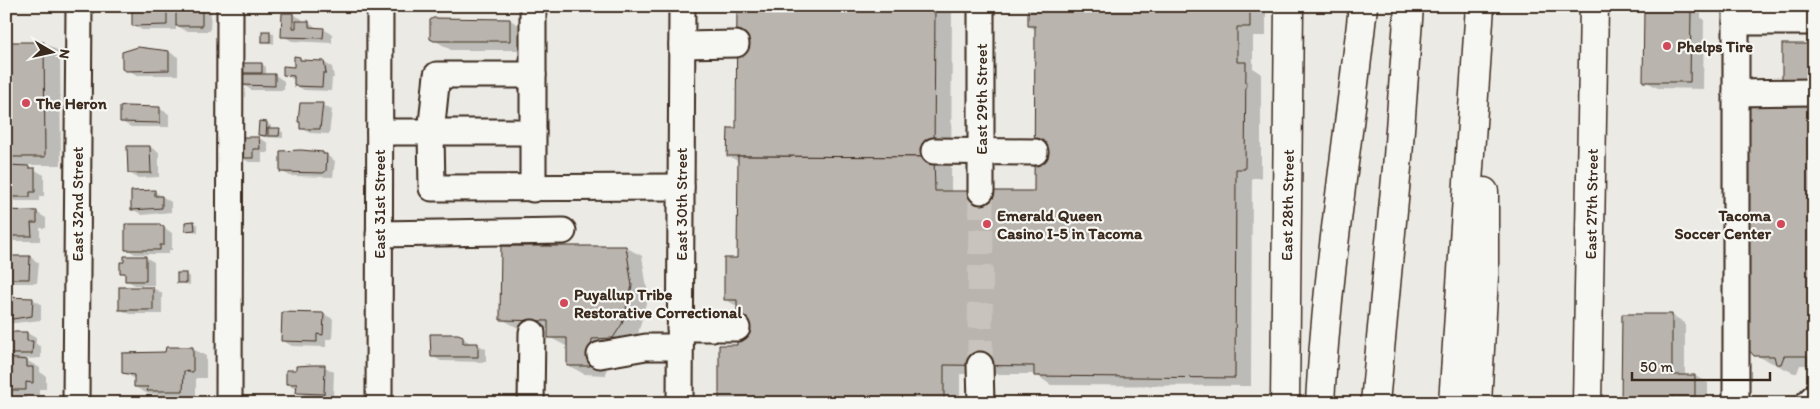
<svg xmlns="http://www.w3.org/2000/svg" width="1820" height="409" font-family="Itim,sans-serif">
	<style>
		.shadow { fill: #0003 }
		.building { fill: #bab4ae; stroke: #3b2a1e }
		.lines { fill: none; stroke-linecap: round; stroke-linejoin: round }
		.minor-tunnel { stroke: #c8c4bd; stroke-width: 25; stroke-dasharray: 25 12; stroke-linecap: butt }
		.minor-casing { stroke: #3b2a1e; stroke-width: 29 }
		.major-casing { stroke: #3b2a1e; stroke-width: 31 }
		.highway-casing { stroke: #3b2a1e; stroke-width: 31 }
		.minor { stroke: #f6f6f2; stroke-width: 25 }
		.major { stroke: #f6f6f2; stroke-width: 28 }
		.highway { stroke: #f6f6f2; stroke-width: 28 }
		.poi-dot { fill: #d1495b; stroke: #f6f6f2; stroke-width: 2 }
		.labels { text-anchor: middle; stroke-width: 4.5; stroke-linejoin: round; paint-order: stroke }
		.poi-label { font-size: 16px; font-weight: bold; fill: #3b2a1e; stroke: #f6f6f2; text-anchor: start }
		.street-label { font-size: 16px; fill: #3b2a1e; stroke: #f6f6f2 }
	</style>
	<rect width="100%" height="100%" fill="#ebeae5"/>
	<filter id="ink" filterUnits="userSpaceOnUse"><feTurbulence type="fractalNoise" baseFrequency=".02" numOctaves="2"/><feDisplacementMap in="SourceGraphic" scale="10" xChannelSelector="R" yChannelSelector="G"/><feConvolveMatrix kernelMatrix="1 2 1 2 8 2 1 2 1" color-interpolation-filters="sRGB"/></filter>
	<g filter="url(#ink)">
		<!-- shadow -->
		<g class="shadow">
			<path d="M133,6H160L177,15V6H205L211,10L210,31H186L176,25V30H142L133,25Z"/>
			<path d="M738,6H952L951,192H1036V30L1029,26L1030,6H1266V36H1253V68L1261,73V178H1252L1251,386L1051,385L1035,374H960V403H720L738,346V307L725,299L739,259V162L729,156L737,129Z"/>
			<path d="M1652,6H1701V18L1704,19L1703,89L1658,88L1645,81Z"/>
			<path d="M293,14L302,19V22H309L318,29H323L332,34V43L292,41L283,36Z"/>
			<path d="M510,20L526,29V50H451L431,38Z"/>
			<path d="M270,32L274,34V44L263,41Z"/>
			<path d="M9,43H44L60,52L61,165H26L44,175V196H39V201H15L6,196V51H9Z"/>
			<path d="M154,49L159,52H169L178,57V75H137L124,68L129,50Z"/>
			<path d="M299,58L305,61L323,62L332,67L334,78H332L331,91L304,90L295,85V80L285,75L295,68Z"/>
			<path d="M262,64L266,67V75H275L284,81V90H251L242,84L247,75L243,72Z"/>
			<path d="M1814,102V368L1808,365H1800L1797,373H1794L1755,355Z"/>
			<path d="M322,105L332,110L329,134L310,133L301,128Z"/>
			<path d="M160,109L169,114V127H131L122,122Z"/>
			<path d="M260,123H267L271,126V129L283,132V138L263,137L259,134Z"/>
			<path d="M259,138L268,143V153H262V162H249L240,157Z"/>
			<path d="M150,147L159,152V177L138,178L129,173Z"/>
			<path d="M323,153L335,161L333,177L290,176L281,171Z"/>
			<path d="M155,192L171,202V212L142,215L133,209Z"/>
			<path d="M6,212H36L46,218V228H40V241H6Z"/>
			<path d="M194,222L198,225V232L186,230Z"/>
			<path d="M160,225L172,233V250H169V254H135L126,249Z"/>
			<path d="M625,247L642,256L648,295L638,334L630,347L608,348L606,375L584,374L568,365V347L549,337V329L518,328L502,319Z"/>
			<path d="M6,257H30L39,263L37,283H6Z"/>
			<path d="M145,257L154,262V285H135L126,280V275L122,272Z"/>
			<path d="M186,275L190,277V285L178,282Z"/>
			<path d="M153,288L162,293V314H129L120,309Z"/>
			<path d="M6,299H32L41,304V320L6,324Z"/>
			<path d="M324,314L333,319L332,339H326V347L292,346L283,341Z"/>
			<path d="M1672,315L1685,323V376H1695L1708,383V403H1622Z"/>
			<path d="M6,333H27L36,338V344L41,347V358L24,359L40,368V372L46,376V389H39V397L6,394Z"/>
			<path d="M462,337L471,344H477L486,349V362L441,361L432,356Z"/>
			<path d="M193,349L206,356V378H196V398L162,397L156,394H148L135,387V379L123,372V354L126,352L167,353Z"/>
			<path d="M325,367L334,372L333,398L307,397L298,392V389L287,384Z"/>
		</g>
		<!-- building -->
		<g class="building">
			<path d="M132,6L167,7V25L132,26Z"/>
			<rect x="176" y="6" width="26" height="20"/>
			<path d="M737,6H935L934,157L727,156L728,128H736Z"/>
			<path d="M1028,6H1250V27H1237V62H1246L1245,169H1236L1235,378L1034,376V366L944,365V403H719V345H737V300H724V258H737L738,156L934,157L935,191H1034L1035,26H1028Z"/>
			<path d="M1650,6H1688V11H1691L1690,82H1643L1644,10H1650Z"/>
			<path d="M282,13H293V28H296V21H309V27L324,28L323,38L281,37Z"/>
			<path d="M433,18L510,19V41H434L430,39V20Z"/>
			<rect x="262" y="31" width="8" height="11"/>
			<path d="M7,42H44L45,157H6Z"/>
			<rect x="1782" y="44" width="32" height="36"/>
			<path d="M138,47L169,51V70L126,71L122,69V52Z"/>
			<path d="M294,56L300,57V60L324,61L326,73H323L322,87L294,86V76L283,75V66L294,67Z"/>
			<path d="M242,63H262V73H241Z"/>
			<path d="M241,74H275V86L241,85Z"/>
			<path d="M1748,100H1814L1813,365H1807V356H1784L1781,364H1776L1774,356H1754L1747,348Z"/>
			<path d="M300,103H323L320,129H300V122H298Z"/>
			<path d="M125,106L160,107V123L120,122V107Z"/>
			<path d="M259,121L267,122L266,136L258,135Z"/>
			<path d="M268,128H280L279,136H268Z"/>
			<path d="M238,137H259L260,149H253V158H238Z"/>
			<path d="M127,146H150L151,173H128Z"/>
			<path d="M301,150L323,152V154H327L326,171L323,173L280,172V151Z"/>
			<path d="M6,165L29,166V168H35V192H30V197H6Z"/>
			<path d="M155,190V196H162V208L131,210V191Z"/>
			<path d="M6,210L37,211V223H31L32,236H6Z"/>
			<path d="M194,221L195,230L185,231V222Z"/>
			<path d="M125,224H160V226H164V245H160V250H125Z"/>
			<path d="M501,246H626L632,286L622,324L613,338L592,339L590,366H567V338H548V321L500,320Z"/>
			<path d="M6,256H30L29,279H6Z"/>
			<path d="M124,256H146V281H125V273H120V262H124Z"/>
			<rect x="177" y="273" width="9" height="10"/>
			<rect x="119" y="287" width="34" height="23"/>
			<path d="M6,297L33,298L32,316L6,320Z"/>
			<path d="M282,312L324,313L323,335L317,334V342L281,341Z"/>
			<path d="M1622,314H1672V375H1695V397H1672V403H1621Z"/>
			<path d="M6,332H27V341H33L32,354H6Z"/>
			<path d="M430,334H458L463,336V343H478V357H431Z"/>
			<path d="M166,347H193V372L184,371L183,391H147L148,387H134V375L122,373V353L165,352Z"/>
			<path d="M6,358L27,360V367H33V383L26,382V390H6Z"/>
			<path d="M313,365H325L324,394L296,393L297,384H286V370H296V366Z"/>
			<rect x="6" y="398" width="20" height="5"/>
		</g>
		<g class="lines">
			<!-- minor-tunnel -->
			<path class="minor-tunnel" d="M980,365L981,191"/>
			<!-- minor casing -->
			<g class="minor-casing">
				<g id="minor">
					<path d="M533,7V189"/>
					<path d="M1736,22H1814"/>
					<path d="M682,45L736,44"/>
					<path d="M533,75H437L431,133L432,188L681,187"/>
					<path d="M1736,93L1814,92"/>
					<path d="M380,132H533"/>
					<path d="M934,151L1035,152"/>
					<path d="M981,191V6"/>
					<path d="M379,234L563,231"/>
					<path d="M680,328H737"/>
					<path d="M600,355L646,347H680"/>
					<path d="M980,365L981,403"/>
					<path d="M76,403L79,6"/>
					<path d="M229,403L230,6"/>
					<path d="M379,403L380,6"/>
					<path d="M531,403L532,333"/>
					<path d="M680,403L682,6"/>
					<path d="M1736,403V6"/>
					<path d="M1808,403L1814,397"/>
				</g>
			</g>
			<!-- major casing -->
			<g class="major-casing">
				<g id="major">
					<path d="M1285,403L1289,6"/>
					<path d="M1587,403L1594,6"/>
				</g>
			</g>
			<!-- highway casing -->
			<g class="highway-casing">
				<g id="highway">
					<path d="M1320,403C1327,270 1349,138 1363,6"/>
					<path d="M1375,403L1398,157L1409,6"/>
					<path d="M1453,403L1480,6"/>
					<path d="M1477,403L1484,277V192"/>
				</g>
			</g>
			<!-- minor -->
			<use href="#minor" class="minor"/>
			<!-- major -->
			<use href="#major" class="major"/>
			<!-- highway -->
			<use href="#highway" class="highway"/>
		</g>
	</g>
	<!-- markers -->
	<g class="poi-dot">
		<circle cx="1667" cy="46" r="5"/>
		<circle cx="26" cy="103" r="5"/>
		<circle cx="987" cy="224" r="5"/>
		<circle cx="1781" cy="224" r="5"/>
		<circle cx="564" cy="303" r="5"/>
	</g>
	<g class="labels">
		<!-- poi labels -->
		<g class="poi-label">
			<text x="1677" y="52">Phelps Tire</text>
			<text x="36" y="109">The Heron</text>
			<text x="997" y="221">Emerald Queen<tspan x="997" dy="18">Casino I-5 in Tacoma</tspan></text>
			<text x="1771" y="221" text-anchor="end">Tacoma<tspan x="1771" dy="18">Soccer Center</tspan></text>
			<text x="574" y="300">Puyallup Tribe<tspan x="574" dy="18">Restorative Correctional</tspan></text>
		</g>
		<!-- street labels -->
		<g class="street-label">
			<text transform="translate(981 99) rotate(-90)" y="6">East 29th Street</text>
			<text transform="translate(77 204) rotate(-90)" y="6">East 32nd Street</text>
			<text transform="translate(379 204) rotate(-90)" y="6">East 31st Street</text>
			<text transform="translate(681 204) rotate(-90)" y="6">East 30th Street</text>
			<text transform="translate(1591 204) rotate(-89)" y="6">East 27th Street</text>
			<text transform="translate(1287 205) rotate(-89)" y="6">East 28th Street</text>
		</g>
	</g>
	<!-- margin -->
	<rect width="1820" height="409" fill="none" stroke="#f6f6f2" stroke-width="25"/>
	<rect x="12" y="12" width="1795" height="384" fill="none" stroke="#3b2a1e" stroke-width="2" filter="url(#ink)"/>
	<!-- north arrow -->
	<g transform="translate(52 52) rotate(99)" stroke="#f6f6f2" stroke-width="4" paint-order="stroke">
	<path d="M0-4L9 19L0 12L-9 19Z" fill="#3b2a1e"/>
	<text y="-8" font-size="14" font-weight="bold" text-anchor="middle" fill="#3b2a1e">N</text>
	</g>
	<!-- scale -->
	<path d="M1632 372v8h138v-8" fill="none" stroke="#3b2a1e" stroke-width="2.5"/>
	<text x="1640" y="372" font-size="15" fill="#3b2a1e" stroke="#f6f6f2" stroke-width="4" paint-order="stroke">50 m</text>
</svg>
